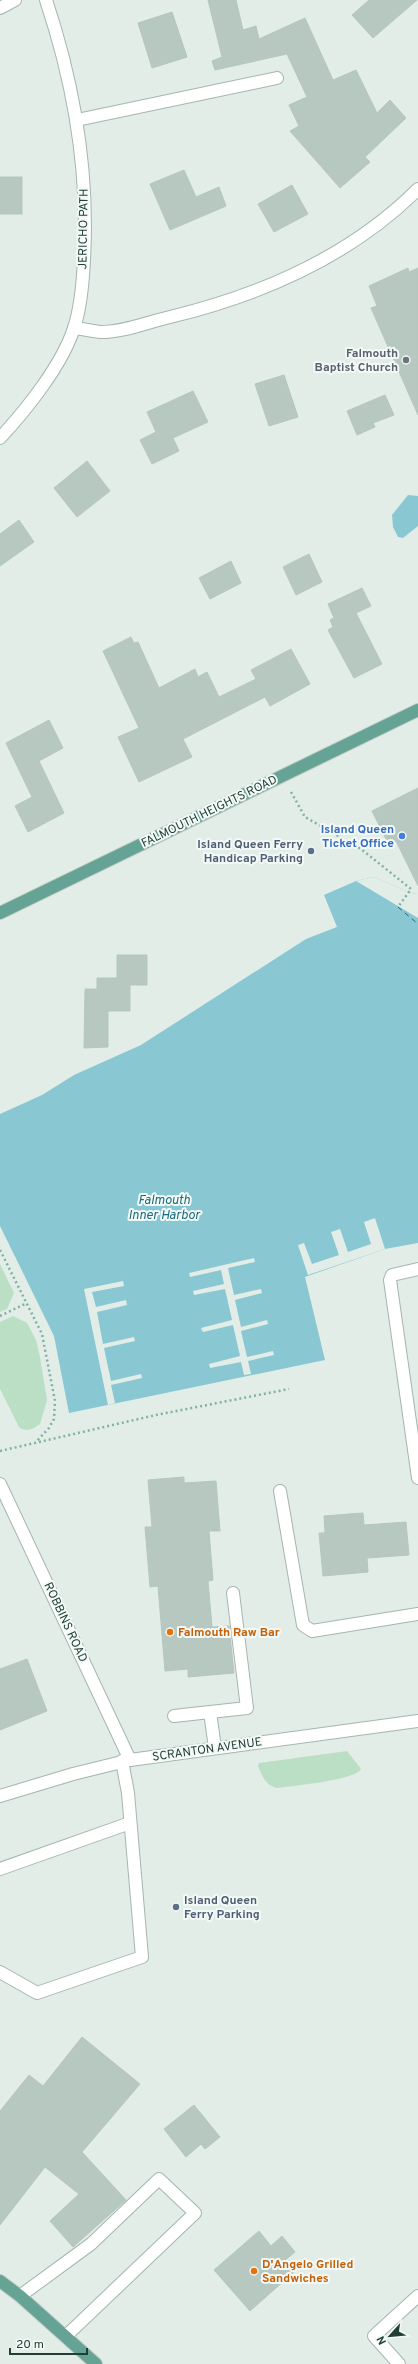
<svg xmlns="http://www.w3.org/2000/svg" width="418" height="2364" font-family="Overpass,sans-serif">
	<style>
		.green { fill: #bbdfc5 }
		.water { fill: #89c7d3 }
		.pier { fill: #e2ede8 }
		.lines { fill: none; stroke-linecap: round; stroke-linejoin: round }
		.ferry { stroke: #1a6b7d; stroke-width: 1; stroke-dasharray: 5 4; stroke-linecap: butt }
		.building { fill: #b7c8c1; stroke: #b4c7bf }
		.minor-casing { stroke: #a5b5af; stroke-width: 14 }
		.major-casing { stroke: #c1c9c7; stroke-width: 14 }
		.path { stroke: #82b1a3; stroke-width: 2.5; stroke-dasharray: 2 3; stroke-linecap: butt }
		.minor { stroke: #fff; stroke-width: 12 }
		.major { stroke: #65a494; stroke-width: 12 }
		.worship-dot { fill: #6b7280; stroke: #f3f9f6; stroke-width: 1.5 }
		.shop-dot { fill: #3f7fe0; stroke: #f3f9f6; stroke-width: 1.5 }
		.service-dot { fill: #5c6f8a; stroke: #f3f9f6; stroke-width: 1.5 }
		.food-dot { fill: #e8710a; stroke: #f3f9f6; stroke-width: 1.5 }
		.labels { text-anchor: middle; stroke-width: 4; stroke-linejoin: round; paint-order: stroke }
		.street-label { font-size: 12px; fill: #223f37; stroke: #f3f9f6 }
		.worship-label { font-size: 12px; font-weight: bold; fill: #5b616d; stroke: #f3f9f6; text-anchor: end }
		.shop-label { font-size: 12px; font-weight: bold; fill: #366cbe; stroke: #f3f9f6; text-anchor: end }
		.service-label { font-size: 12px; font-weight: bold; fill: #4e5e75; stroke: #f3f9f6; text-anchor: end }
		.food-label { font-size: 12px; font-weight: bold; fill: #c56008; stroke: #f3f9f6; text-anchor: start }
		.water-label { font-size: 13px; font-style: italic; fill: #1a6b7d; stroke: #f3f9f6 }
	</style>
	<rect width="100%" height="100%" fill="#e2ede8"/>
	<!-- green -->
	<g class="green">
		<path d="M0,1264L14,1293L7,1309L0,1312Z"/>
		<path d="M13,1316L27,1323L36,1340L40,1357L47,1400L40,1424C33,1429 26,1433 19,1427L0,1389V1322Z"/>
		<path d="M347,1751L361,1769C356,1780 292,1786 277,1788C265,1785 263,1777 258,1766L259,1763Z"/>
	</g>
	<!-- water -->
	<g class="water">
		<path d="M408,495L418,496V526L403,538L398,537L393,527L392,515Z"/>
		<path d="M374,877L411,893L418,894V1243L385,1249L305,1277L325,1360L69,1413L54,1336L0,1226V1114L42,1095L74,1075L141,1045L306,939L337,927L324,895L356,881Z"/>
	</g>
	<!-- pier -->
	<g class="pier">
		<path d="M374,877L411,893L418,894V918L356,881Z"/>
		<path d="M375,1218L385,1249L308,1275L298,1245L304,1243L312,1264L339,1255L331,1232L340,1229L348,1252L371,1244L364,1222Z"/>
		<path d="M254,1258L255,1262L228,1268L234,1295L261,1289L262,1293L235,1300L241,1327L267,1320L268,1324L241,1331L247,1357L273,1351L274,1355L248,1361L251,1374L244,1375L241,1362L210,1368L209,1364L240,1356L233,1325L203,1332L201,1328L232,1320L225,1289L194,1295L193,1291L224,1284L221,1270L190,1277L189,1273Z"/>
		<path d="M123,1281L124,1286L92,1292L96,1307L126,1300L127,1305L97,1312L103,1344L134,1337L135,1341L104,1348L111,1381L141,1374L142,1378L111,1385L115,1403L108,1405L84,1289Z"/>
	</g>
	<g class="lines">
		<!-- ferry -->
		<path class="ferry" d="M398,907L418,924"/>
	</g>
	<!-- building -->
	<g class="building">
		<path d="M208,0H236L243,30L256,26L259,39L305,18L333,80L356,70L377,113L390,100L406,118L365,157L370,162L340,188L290,131L299,126L289,105L307,97L287,54L215,70L212,61L222,57Z"/>
		<path d="M369,0H417L373,38L352,15Z"/>
		<path d="M172,12L187,57L152,68L138,23Z"/>
		<path d="M184,170L196,197L219,187L226,206L170,230L150,184Z"/>
		<rect x="0" y="177" width="22" height="37"/>
		<path d="M292,185L308,214L274,232L258,204Z"/>
		<path d="M408,268L409,272L418,268V415L371,308L377,306L369,286Z"/>
		<path d="M284,375L298,417L269,426L255,384Z"/>
		<path d="M193,391L208,422L173,438L179,451L152,464L140,440L156,432L147,412Z"/>
		<path d="M385,395L394,415L373,423L375,427L357,435L347,411Z"/>
		<path d="M87,461L110,491L77,517L54,488Z"/>
		<path d="M19,520L34,542L0,566V534Z"/>
		<path d="M309,554L322,582L296,595L283,567Z"/>
		<path d="M231,561L241,583L210,599L199,578Z"/>
		<path d="M362,588L371,606L356,613L382,664L354,678L328,630L333,627L330,620L334,618L328,604Z"/>
		<path d="M131,637L134,643L138,642L159,688L195,669L198,677L207,672L219,697L256,679L251,670L291,649L310,684L270,706L265,697L183,739L192,757L139,782L118,737L139,728L103,651Z"/>
		<path d="M49,720L63,748L39,761L64,813L28,832L15,806L32,797L6,743Z"/>
		<path d="M418,788V886L396,841L389,845L372,811Z"/>
		<path d="M117,955H147V985H130V1011H108V1047L84,1048L85,989H97V978H117Z"/>
		<path d="M184,1477V1483L216,1481L220,1531H209L213,1580L208,1581L212,1627L229,1626L234,1673L188,1677V1669L165,1671L158,1586L150,1587L145,1527H152L148,1480Z"/>
		<path d="M363,1513L364,1525L406,1522L409,1555L367,1558L368,1572L323,1576L319,1533H325L324,1516Z"/>
		<path d="M27,1659L47,1711L0,1730V1669Z"/>
		<path d="M82,2037L140,2084L82,2152L126,2200L73,2247L50,2221L79,2194L45,2167L0,2225V2111L29,2075L43,2086Z"/>
		<path d="M194,2105L220,2137L205,2149L201,2144L186,2157L164,2129Z"/>
		<path d="M259,2231L271,2246L282,2236L295,2252L284,2261L294,2272L250,2311L214,2270Z"/>
	</g>
	<g class="lines">
		<!-- minor casing -->
		<g class="minor-casing">
			<g id="minor">
				<path d="M0,8L15,0"/>
				<path d="M77,120L277,78"/>
				<path d="M74,328C83,329 92,331 101,332C124,332 148,322 170,317C261,295 350,257 418,189"/>
				<path d="M0,438C27,409 62,365 74,328C81,307 83,281 84,259C89,170 74,84 46,0"/>
				<path d="M418,1269L392,1275L390,1280L418,1478"/>
				<path d="M0,1484L130,1760"/>
				<path d="M280,1491L303,1625L312,1631L418,1614"/>
				<path d="M174,1716L210,1712"/>
				<path d="M215,1748L210,1712L247,1708L233,1593"/>
				<path d="M0,1796L73,1774L130,1760L418,1721"/>
				<path d="M0,1869L130,1823"/>
				<path d="M0,1972L37,1993L142,1957L128,1793L122,1761"/>
				<path d="M20,2296L91,2244L159,2179L195,2213L66,2336"/>
				<path d="M399,2364L374,2336L418,2296"/>
			</g>
		</g>
		<!-- major casing -->
		<g class="major-casing">
			<g id="major">
				<path d="M0,913L418,710"/>
				<path d="M0,2281L20,2296L96,2364"/>
			</g>
		</g>
		<!-- path -->
		<g class="path">
			<path d="M291,792L305,817L361,849L411,889L398,907"/>
			<path d="M0,1250L42,1334L55,1401L54,1419L49,1428L36,1442"/>
			<path d="M0,1316L27,1303"/>
			<path d="M0,1451L156,1415L289,1389"/>
		</g>
		<!-- minor -->
		<use href="#minor" class="minor"/>
		<!-- major -->
		<use href="#major" class="major"/>
	</g>
	<!-- markers -->
	<circle class="worship-dot" cx="406" cy="360" r="4"/>
	<circle class="shop-dot" cx="402" cy="836" r="4"/>
	<g class="service-dot">
		<circle cx="311" cy="851" r="4"/>
		<circle cx="176" cy="1907" r="4"/>
	</g>
	<g class="food-dot">
		<circle cx="170" cy="1632" r="4"/>
		<circle cx="254" cy="2271" r="4"/>
	</g>
	<g class="labels">
		<!-- street labels -->
		<g class="street-label">
			<text transform="translate(83 229) rotate(-89)" y="4">JERICHO PATH</text>
			<text transform="translate(209 811) rotate(-26)" y="4">FALMOUTH HEIGHTS ROAD</text>
			<text transform="translate(66 1622) rotate(65)" y="4">ROBBINS ROAD</text>
			<text transform="translate(207 1749) rotate(-8)" y="4">SCRANTON AVENUE</text>
		</g>
		<!-- worship labels -->
		<g class="worship-label">
			<text x="398" y="357">Falmouth<tspan x="398" dy="14">Baptist Church</tspan></text>
		</g>
		<!-- shop labels -->
		<g class="shop-label">
			<text x="394" y="833">Island Queen<tspan x="394" dy="14">Ticket Office</tspan></text>
		</g>
		<!-- service labels -->
		<g class="service-label">
			<text x="303" y="848">Island Queen Ferry<tspan x="303" dy="14">Handicap Parking</tspan></text>
			<text x="184" y="1904" text-anchor="start">Island Queen<tspan x="184" dy="14">Ferry Parking</tspan></text>
		</g>
		<!-- food labels -->
		<g class="food-label">
			<text x="178" y="1636">Falmouth Raw Bar</text>
			<text x="262" y="2268">D'Angelo Grilled<tspan x="262" dy="14">Sandwiches</tspan></text>
		</g>
		<!-- water labels -->
		<g class="water-label">
			<text x="164" y="1204">Falmouth<tspan x="164" dy="15">Inner Harbor</tspan></text>
		</g>
	</g>
	<!-- north arrow -->
	<g transform="translate(390 2336) rotate(243)" stroke="#f3f9f6" stroke-width="3" paint-order="stroke">
	<path d="M0-3L7 15L0 10L-7 15Z" fill="#223f37"/>
	<text y="-6" font-size="11" font-weight="bold" text-anchor="middle" fill="#223f37">N</text>
	</g>
	<!-- scale -->
	<path d="M10 2348v6h77v-6" fill="none" stroke="#223f37" stroke-width="2"/>
	<text x="16" y="2348" font-size="12" fill="#223f37" stroke="#f3f9f6" stroke-width="3" paint-order="stroke">20 m</text>
</svg>
